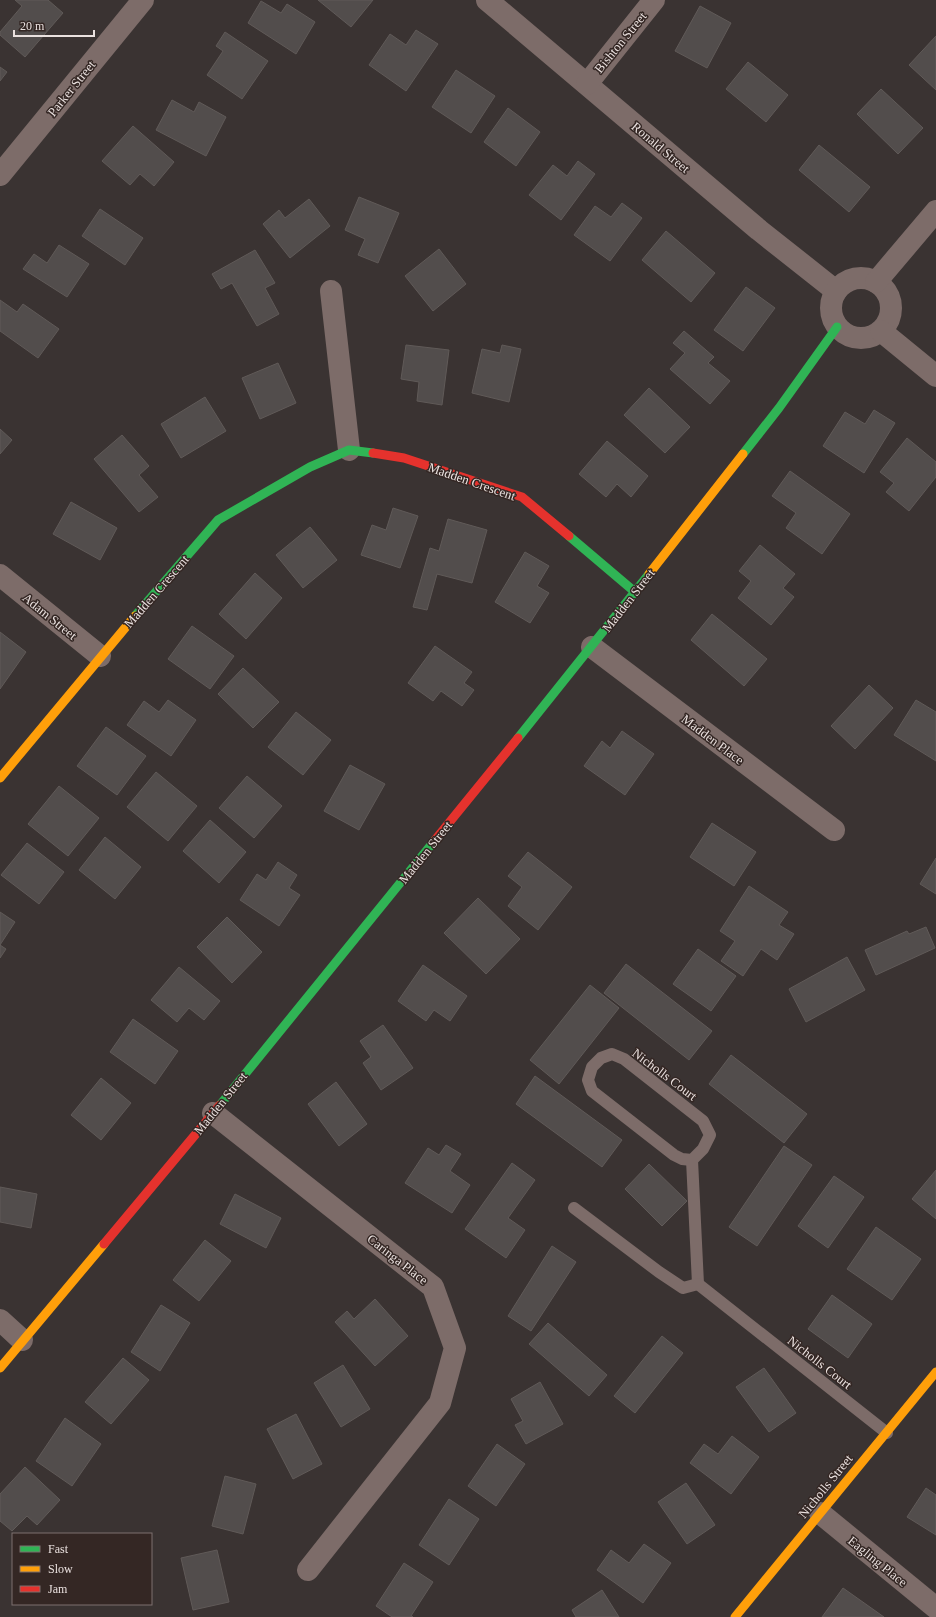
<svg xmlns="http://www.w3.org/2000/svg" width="936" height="1617" font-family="Georgia,serif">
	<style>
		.building { fill: #524d4c; stroke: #605a58 }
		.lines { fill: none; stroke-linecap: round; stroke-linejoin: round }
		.lane { stroke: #7d6c69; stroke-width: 12 }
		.street { stroke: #7d6c69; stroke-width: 22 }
		.fast { stroke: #30b455; stroke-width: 9 }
		.slow { stroke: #ff9f0a; stroke-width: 9 }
		.jam { stroke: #e5322d; stroke-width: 9 }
		.labels { text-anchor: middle; stroke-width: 3; stroke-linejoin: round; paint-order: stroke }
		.street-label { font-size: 13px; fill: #eae1df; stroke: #342724 }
	</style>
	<rect width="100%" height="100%" fill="#3a3332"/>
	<!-- building -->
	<g class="building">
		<path d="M15,0H48L63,13L25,57L0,35V32L22,6Z"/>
		<path d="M318,0H373L351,27Z"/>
		<path d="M261,1L281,13L287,4L315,22L296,54L248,23Z"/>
		<path d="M700,6L731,23L707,68L675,51Z"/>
		<path d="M416,30L438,44L406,91L369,65L390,34L406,45Z"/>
		<path d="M225,32L268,61L242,99L207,75L223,51L216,46Z"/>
		<path d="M936,36V90L909,65Z"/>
		<path d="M748,62L788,95L766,122L726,89Z"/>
		<path d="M0,67L7,72L0,81Z"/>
		<path d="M456,70L495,96L471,133L432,107Z"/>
		<path d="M881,89L923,128L898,154L857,114Z"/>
		<path d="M172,100L194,112L199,102L226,117L206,156L156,130Z"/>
		<path d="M508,108L540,132L516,166L484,142Z"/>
		<path d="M133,126L174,162L154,186L140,174L130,185L102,161Z"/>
		<path d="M819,145L870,187L849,212L799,170Z"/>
		<path d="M578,161L595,174L561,220L529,195L553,165L567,176Z"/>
		<path d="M359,197L399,213L378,263L358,255L365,239L345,230Z"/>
		<path d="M309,199L330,226L290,258L263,224L279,210L285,218Z"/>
		<path d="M622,203L642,218L610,261L574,235L595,206L611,217Z"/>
		<path d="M100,209L143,238L125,265L82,236Z"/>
		<path d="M666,231L715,273L691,302L642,260Z"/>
		<path d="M59,245L89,264L67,297L23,269L34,254L47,263Z"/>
		<path d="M439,249L466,284L433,311L405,276Z"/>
		<path d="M255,250L275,283L265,288L279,314L257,326L232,283L221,289L212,274Z"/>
		<path d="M746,287L775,308L743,351L714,330Z"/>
		<path d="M0,300L17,312L23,304L59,329L38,358L0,331Z"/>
		<path d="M684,331L714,357L708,363L730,381L710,404L670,369L685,353L673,343Z"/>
		<path d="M406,345L449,350L442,405L417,401L419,382L401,379Z"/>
		<path d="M502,345L521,349L509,402L472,393L482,349L500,353Z"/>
		<path d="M278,363L296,403L260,419L242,378Z"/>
		<path d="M649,388L690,427L665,453L624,415Z"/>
		<path d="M205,397L226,431L181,458L161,424Z"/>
		<path d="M874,410L895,423L864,473L823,446L845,412L865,424Z"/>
		<path d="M0,429L12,440L0,454Z"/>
		<path d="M122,435L149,466L139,475L158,497L139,512L94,459Z"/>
		<path d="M907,438L936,462V477L909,511L886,492L894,483L880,472Z"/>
		<path d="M607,441L648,476L631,497L617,484L606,497L579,474Z"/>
		<path d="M790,471L850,514L822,554L786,528L796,513L772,496Z"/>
		<path d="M71,502L117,528L100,560L53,534Z"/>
		<path d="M393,508L418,516L400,568L361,555L372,525L386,530Z"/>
		<path d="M448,519L487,530L472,583L437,574L427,610L413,607L430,548L439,551Z"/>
		<path d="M310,527L337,560L303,588L276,555Z"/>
		<path d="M760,545L795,574L783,588L794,597L771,625L738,598L751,581L739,571Z"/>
		<path d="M525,552L549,566L537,586L549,593L530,623L495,602Z"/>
		<path d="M255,573L282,598L246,639L219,614Z"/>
		<path d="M712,614L767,659L744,686L691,640Z"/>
		<path d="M192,626L234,656L210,689L168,659Z"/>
		<path d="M0,632L26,652L0,689Z"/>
		<path d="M435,646L472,672L464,683L474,690L462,706L441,691L433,701L408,683Z"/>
		<path d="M243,668L279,702L253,728L218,694Z"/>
		<path d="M869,685L893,708L855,749L831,726Z"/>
		<path d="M168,700L196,720L171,756L127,725L144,701L159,712Z"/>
		<path d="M916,700L936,712V761L894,735Z"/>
		<path d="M296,712L331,740L303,775L268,747Z"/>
		<path d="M106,727L146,756L117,795L77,766Z"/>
		<path d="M622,731L654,754L625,795L584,766L602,741L610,748Z"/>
		<path d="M350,765L385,784L359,830L324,811Z"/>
		<path d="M156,772L197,806L168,841L127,807Z"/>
		<path d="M247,776L282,806L254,838L219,808Z"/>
		<path d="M59,786L99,818L68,856L28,824Z"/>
		<path d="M210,820L246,852L219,883L183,851Z"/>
		<path d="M712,823L756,852L734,886L690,857Z"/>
		<path d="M105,837L141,867L115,899L79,870Z"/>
		<path d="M27,843L64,872L39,904L1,875Z"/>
		<path d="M528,852L572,887L538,930L508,906L522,887L508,876Z"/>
		<path d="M936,858V894L920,884Z"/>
		<path d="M278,862L297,875L289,888L300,895L279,926L240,900L257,874L266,880Z"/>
		<path d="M749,886L788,912L779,925L794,934L777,960L761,949L743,976L721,961L735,941L720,931Z"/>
		<path d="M478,898L520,939L486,974L444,933Z"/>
		<path d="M0,912L15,922L0,945Z"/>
		<path d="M227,917L262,952L232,983L197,947Z"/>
		<path d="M926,927L935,948L876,975L865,950L907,931L909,934Z"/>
		<path d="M0,945L6,949L0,958Z"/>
		<path d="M698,949L736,976L711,1011L673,984Z"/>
		<path d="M847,957L865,990L806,1022L789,989Z"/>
		<path d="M626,964L712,1031L689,1060L604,993Z"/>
		<path d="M423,965L467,996L450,1021L434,1010L426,1021L398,1001Z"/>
		<path d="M179,967L220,1001L204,1020L189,1008L177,1022L151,1000Z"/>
		<path d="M590,985L619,1008L559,1084L530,1060Z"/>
		<path d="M133,1019L178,1051L155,1084L110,1052Z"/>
		<path d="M383,1025L413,1068L381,1090L363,1063L371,1057L360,1041Z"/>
		<path d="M731,1055L807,1114L784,1143L709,1084Z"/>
		<path d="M535,1076L622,1140L602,1167L516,1104Z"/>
		<path d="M101,1078L131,1103L101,1140L71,1115Z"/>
		<path d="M336,1082L367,1124L339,1146L308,1104Z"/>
		<path d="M446,1145L461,1154L450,1171L470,1185L452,1213L405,1183L428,1148L439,1155Z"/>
		<path d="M784,1146L812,1165L757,1246L729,1227Z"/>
		<path d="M512,1163L535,1180L508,1218L525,1230L506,1258L465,1229Z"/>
		<path d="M649,1164L687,1201L662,1226L625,1189Z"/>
		<path d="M936,1170V1219L912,1199Z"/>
		<path d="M834,1176L864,1197L828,1248L798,1226Z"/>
		<path d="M0,1187L37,1194L31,1228L0,1222Z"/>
		<path d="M235,1194L281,1218L266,1248L220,1224Z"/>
		<path d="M876,1227L921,1259L892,1300L847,1269Z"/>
		<path d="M205,1240L231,1261L199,1301L173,1280Z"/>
		<path d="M552,1246L576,1262L531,1331L508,1316Z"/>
		<path d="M832,1295L872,1324L848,1358L808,1329Z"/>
		<path d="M375,1299L408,1336L375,1366L335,1322L347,1311L354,1319Z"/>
		<path d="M161,1305L190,1323L160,1371L131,1352Z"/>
		<path d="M548,1323L607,1375L589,1396L529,1344Z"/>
		<path d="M662,1336L683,1353L635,1413L614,1396Z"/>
		<path d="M123,1358L149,1380L111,1424L85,1402Z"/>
		<path d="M343,1365L370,1409L341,1427L314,1383Z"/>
		<path d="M764,1368L796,1413L769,1432L736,1387Z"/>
		<path d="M540,1382L563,1424L526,1444L515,1425L523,1421L511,1399Z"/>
		<path d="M296,1414L322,1464L293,1479L267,1429Z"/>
		<path d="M65,1418L101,1444L72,1486L36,1461Z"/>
		<path d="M732,1436L759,1457L731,1494L690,1463L704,1444L718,1454Z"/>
		<path d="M497,1444L525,1464L496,1506L468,1486Z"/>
		<path d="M25,1467L60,1500L37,1525L27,1516L12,1531L0,1521V1494Z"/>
		<path d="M225,1476L256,1484L243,1534L212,1526Z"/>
		<path d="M686,1483L715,1525L687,1544L658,1502Z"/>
		<path d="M926,1488L936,1495V1535L907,1517Z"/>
		<path d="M449,1499L479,1519L449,1565L419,1545Z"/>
		<path d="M644,1544L671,1563L643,1603L597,1570L611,1550L629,1563Z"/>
		<path d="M217,1550L229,1602L193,1610L181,1558Z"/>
		<path d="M404,1563L433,1582L411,1616L413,1617H392L376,1606Z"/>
		<path d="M843,1588L884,1617H822Z"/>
		<path d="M602,1590L619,1617H576L572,1610Z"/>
	</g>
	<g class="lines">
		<!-- lane -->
		<g class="lane">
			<path d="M692,1160L682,1159L674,1155L592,1091L588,1080L592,1067L601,1058L612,1054L624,1059L703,1121L710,1135L703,1149L692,1160L698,1284"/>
			<path d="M574,1208L659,1272L683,1288L698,1284L887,1433"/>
		</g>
		<!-- street -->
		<g class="street">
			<path d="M487,0L759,230L836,291"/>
			<path d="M587,84L654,0"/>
			<path d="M0,175L143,0"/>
			<circle cx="861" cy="308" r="30"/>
			<path d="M876,282L936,211"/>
			<path d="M331,291L349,450"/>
			<path d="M881,331L936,376"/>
			<path d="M0,575L100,656"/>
			<path d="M592,647L834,830"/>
			<path d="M213,1113L433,1287L455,1348L440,1403L308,1570"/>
			<path d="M0,1320L22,1340"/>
			<path d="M820,1513L936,1608"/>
		</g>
		<!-- fast -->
		<g class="fast">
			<path d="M743,454L779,408L837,327"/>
			<path d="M569,536L635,592"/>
			<path d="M135,616L218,520L310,467L349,450L373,453"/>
			<path d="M518,738L649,574"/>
			<path d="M220,1105L435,840"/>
		</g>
		<!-- slow -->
		<g class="slow">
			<path d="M649,574L743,454"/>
			<path d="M0,778L135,616"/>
			<path d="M0,1368L104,1244"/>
			<path d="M735,1617L936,1372"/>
		</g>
		<!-- jam -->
		<g class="jam">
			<path d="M373,453L404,458L522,497L569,536"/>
			<path d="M435,840L518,738"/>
			<path d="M104,1244L220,1105"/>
		</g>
	</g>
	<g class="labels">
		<!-- street labels -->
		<g class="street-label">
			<text transform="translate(620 42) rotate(-51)" y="5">Bishton Street</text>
			<text transform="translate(71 88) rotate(-51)" y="5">Parker Street</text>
			<text transform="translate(661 147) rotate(40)" y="5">Ronald Street</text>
			<text transform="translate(472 481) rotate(19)" y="5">Madden Crescent</text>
			<text transform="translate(156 591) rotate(-49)" y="5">Madden Crescent</text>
			<text transform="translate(628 600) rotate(-52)" y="5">Madden Street</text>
			<text transform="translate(50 616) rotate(39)" y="5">Adam Street</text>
			<text transform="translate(713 739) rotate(37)" y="5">Madden Place</text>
			<text transform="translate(425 852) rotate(-51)" y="5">Madden Street</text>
			<text transform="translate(665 1074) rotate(37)" y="5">Nicholls Court</text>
			<text transform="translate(220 1103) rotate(-51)" y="5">Madden Street</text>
			<text transform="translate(398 1259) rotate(38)" y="5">Caringa Place</text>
			<text transform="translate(820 1362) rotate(38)" y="5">Nicholls Court</text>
			<text transform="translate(825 1486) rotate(-51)" y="5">Nicholls Street</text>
			<text transform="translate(878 1561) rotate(39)" y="5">Eagling Place</text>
		</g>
	</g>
	<!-- legend -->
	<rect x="12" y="1533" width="140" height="72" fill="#342724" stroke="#7d716f"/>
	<rect x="20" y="1546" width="20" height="6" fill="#30b455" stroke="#7d716f"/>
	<text x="48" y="1553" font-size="12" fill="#eae1df">Fast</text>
	<rect x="20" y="1566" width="20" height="6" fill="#ff9f0a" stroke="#7d716f"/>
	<text x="48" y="1573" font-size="12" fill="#eae1df">Slow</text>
	<rect x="20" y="1586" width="20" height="6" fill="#e5322d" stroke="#7d716f"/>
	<text x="48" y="1593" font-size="12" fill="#eae1df">Jam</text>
	<!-- scale -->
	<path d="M14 30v6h80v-6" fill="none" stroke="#eae1df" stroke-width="2"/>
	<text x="20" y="30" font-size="12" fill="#eae1df" stroke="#342724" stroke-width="3" paint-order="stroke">20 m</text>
</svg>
